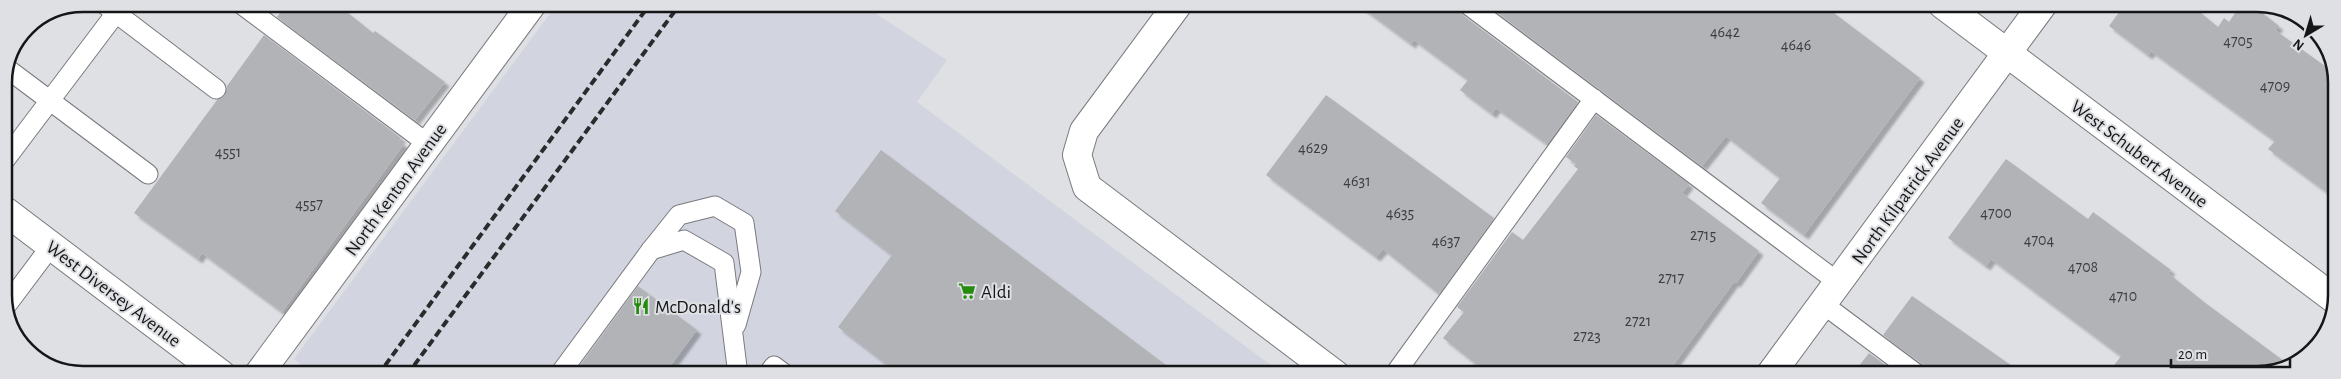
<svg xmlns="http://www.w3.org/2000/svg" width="2341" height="379" font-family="'Alegreya Sans',sans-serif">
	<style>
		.built { fill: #d2d5e0 }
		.building { fill: #b2b3b7; filter: url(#shadow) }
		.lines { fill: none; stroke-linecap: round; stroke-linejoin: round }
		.service-casing { stroke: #797a7e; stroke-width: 21 }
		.minor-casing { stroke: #797a7e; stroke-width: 30 }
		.secondary-casing { stroke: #797a7e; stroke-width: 30 }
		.service { stroke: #fff; stroke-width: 19 }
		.minor { stroke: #fff; stroke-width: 28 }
		.secondary { stroke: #fff; stroke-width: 28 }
		.rail { stroke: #2a2b2d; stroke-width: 4; stroke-dasharray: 8 4; stroke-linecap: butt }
		.labels { text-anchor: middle; stroke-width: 4; stroke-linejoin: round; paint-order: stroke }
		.number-label { font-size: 16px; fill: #3c3d3f }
		.street-label { font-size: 19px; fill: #151617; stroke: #dfe0e4 }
		.poi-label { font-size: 19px; fill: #151617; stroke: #dfe0e4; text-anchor: start }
		.rim { fill: none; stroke: #151617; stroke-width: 2.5 }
	</style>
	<defs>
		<filter id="shadow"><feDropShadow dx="4.5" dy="4.5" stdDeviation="1" flood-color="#0004"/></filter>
	</defs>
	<rect width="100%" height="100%" fill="#dfe0e4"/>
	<!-- built -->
	<path class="built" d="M557,4H861L947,60L917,102L1284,375H314L294,359Z"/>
	<!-- building -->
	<g class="building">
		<path d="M287,4H337L373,33L375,31L445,82L415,120L277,17Z"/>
		<path d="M1357,4H1456L1460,13L1578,102L1547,144L1496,108L1492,114L1460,90L1468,80L1414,40L1411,44Z"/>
		<path d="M1486,4H1822L1920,78L1804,235L1761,203L1780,178L1726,136L1702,166Z"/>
		<path d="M2125,4H2190L2218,27L2224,18L2229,22L2241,4H2251L2279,26L2275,30L2336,74V199L2268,149L2275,141L2151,51L2148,55L2109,26Z"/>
		<path d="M264,35L401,138L399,141L404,144L282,312L202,253L198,259L134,213L217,100L225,95L227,86Z"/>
		<path d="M1326,95L1494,218L1439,294L1383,249L1376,257L1266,175Z"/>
		<path d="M1596,115L1689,184L1682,193L1759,251L1736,283L1734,282L1666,375H1490L1443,338L1464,312L1457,307L1512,232L1523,240L1578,169L1574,166L1576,164L1566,157Z"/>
		<path d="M881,150L1179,375H901L838,327L892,255L835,211Z"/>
		<path d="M2006,159L2088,219L2093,212L2171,270L2168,273L2204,302L2288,364L2258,375H2107L2121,356L1991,259L1986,266L1948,238Z"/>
		<path d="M638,286L697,330L664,375H573Z"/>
		<path d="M1912,296L2025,375H1929L1925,366L1883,335Z"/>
		<path d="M1869,353L1899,375H1852Z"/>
	</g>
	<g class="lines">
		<!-- service casing -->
		<g class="service-casing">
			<g id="service">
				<path d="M104,4L216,89"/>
				<path d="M241,4L428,144"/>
				<path d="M1467,4L1839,283"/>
				<path d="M9,70L148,174"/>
				<path d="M5,160L116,13"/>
				<path d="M651,250L679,215L715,206L744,223L751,272L736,325"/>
				<path d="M1823,304L1918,375"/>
				<path d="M6,306L51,246"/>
				<path d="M559,375L651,250L684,240L724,263L738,375"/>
				<path d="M767,375L774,366L786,375"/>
				<path d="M1394,375L1594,99"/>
			</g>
		</g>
		<!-- minor casing -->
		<g class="minor-casing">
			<g id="minor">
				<path d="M1178,4L1084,131L1077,155L1087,187L1336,375"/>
				<path d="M1942,4L2337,301"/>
				<path d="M258,375L532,4"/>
				<path d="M1770,375L2043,4"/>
			</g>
		</g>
		<!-- secondary casing -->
		<g class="secondary-casing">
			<path id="secondary" d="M5,211L222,375"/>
		</g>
		<!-- service -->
		<use href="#service" class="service"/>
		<!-- minor -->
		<use href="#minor" class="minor"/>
		<!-- secondary -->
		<use href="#secondary" class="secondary"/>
		<!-- rail -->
		<g class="rail">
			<path d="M378,375L650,4"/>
			<path d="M407,375L680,4"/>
		</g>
	</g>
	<!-- icons -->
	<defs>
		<g id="supermarket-bare" transform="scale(1.35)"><path d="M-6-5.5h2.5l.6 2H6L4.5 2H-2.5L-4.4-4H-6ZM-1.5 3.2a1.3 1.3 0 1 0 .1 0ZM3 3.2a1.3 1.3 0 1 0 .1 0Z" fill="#238c0b" stroke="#dfe0e4" stroke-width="2.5" paint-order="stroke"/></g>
		<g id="restaurant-bare" transform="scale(1.35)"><path d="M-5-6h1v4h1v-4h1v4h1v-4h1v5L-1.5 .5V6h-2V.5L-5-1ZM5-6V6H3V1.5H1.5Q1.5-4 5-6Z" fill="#238c0b" stroke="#dfe0e4" stroke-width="2.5" paint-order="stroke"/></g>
	</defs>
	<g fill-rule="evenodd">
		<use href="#supermarket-bare" x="967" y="291"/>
		<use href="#restaurant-bare" x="641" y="306"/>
	</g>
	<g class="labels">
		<!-- number labels -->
		<g class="number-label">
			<text x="1725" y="37">4642</text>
			<text x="2238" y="46">4705</text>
			<text x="1796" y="50">4646</text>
			<text x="2275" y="91">4709</text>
			<text x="1313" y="153">4629</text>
			<text x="228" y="157">4551</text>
			<text x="1357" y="186">4631</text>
			<text x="309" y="209">4557</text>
			<text x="1400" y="218">4635</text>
			<text x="1996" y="218">4700</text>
			<text x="1703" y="240">2715</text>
			<text x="2039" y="245">4704</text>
			<text x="1446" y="246">4637</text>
			<text x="2083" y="272">4708</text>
			<text x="1671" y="283">2717</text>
			<text x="2123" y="301">4710</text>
			<text x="1638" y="326">2721</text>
			<text x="1587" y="341">2723</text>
		</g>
		<!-- street labels -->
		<g class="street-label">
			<text transform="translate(2140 153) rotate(37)" y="7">West Schubert Avenue</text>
			<text transform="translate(395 189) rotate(-54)" y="7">North Kenton Avenue</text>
			<text transform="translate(1907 190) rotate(-54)" y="7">North Kilpatrick Avenue</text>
			<text transform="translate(114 293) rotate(37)" y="7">West Diversey Avenue</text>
		</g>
		<!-- poi labels -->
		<g class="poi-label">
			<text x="981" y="298">Aldi</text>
			<text x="655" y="313">McDonald's</text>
		</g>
	</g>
	<!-- crop -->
	<path d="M0 0H2341V379H0ZM83 12H2257A71 71 0 0 1 2328 83V295A71 71 0 0 1 2257 366H83A71 71 0 0 1 12 295V83A71 71 0 0 1 83 12Z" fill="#dfe0e4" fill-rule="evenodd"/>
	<path class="rim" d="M83 12H2257A71 71 0 0 1 2328 83V295A71 71 0 0 1 2257 366H83A71 71 0 0 1 12 295V83A71 71 0 0 1 83 12Z"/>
	<!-- north arrow -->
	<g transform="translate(2306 35) rotate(218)" stroke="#dfe0e4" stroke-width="4" paint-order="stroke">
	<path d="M0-4L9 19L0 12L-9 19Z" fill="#151617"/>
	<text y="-8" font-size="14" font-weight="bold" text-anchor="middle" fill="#151617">N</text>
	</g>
	<!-- scale -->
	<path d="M2171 359v8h119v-8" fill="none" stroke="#151617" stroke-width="2.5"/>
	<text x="2178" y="359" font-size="15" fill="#151617" stroke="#dfe0e4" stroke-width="4" paint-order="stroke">20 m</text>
</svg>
